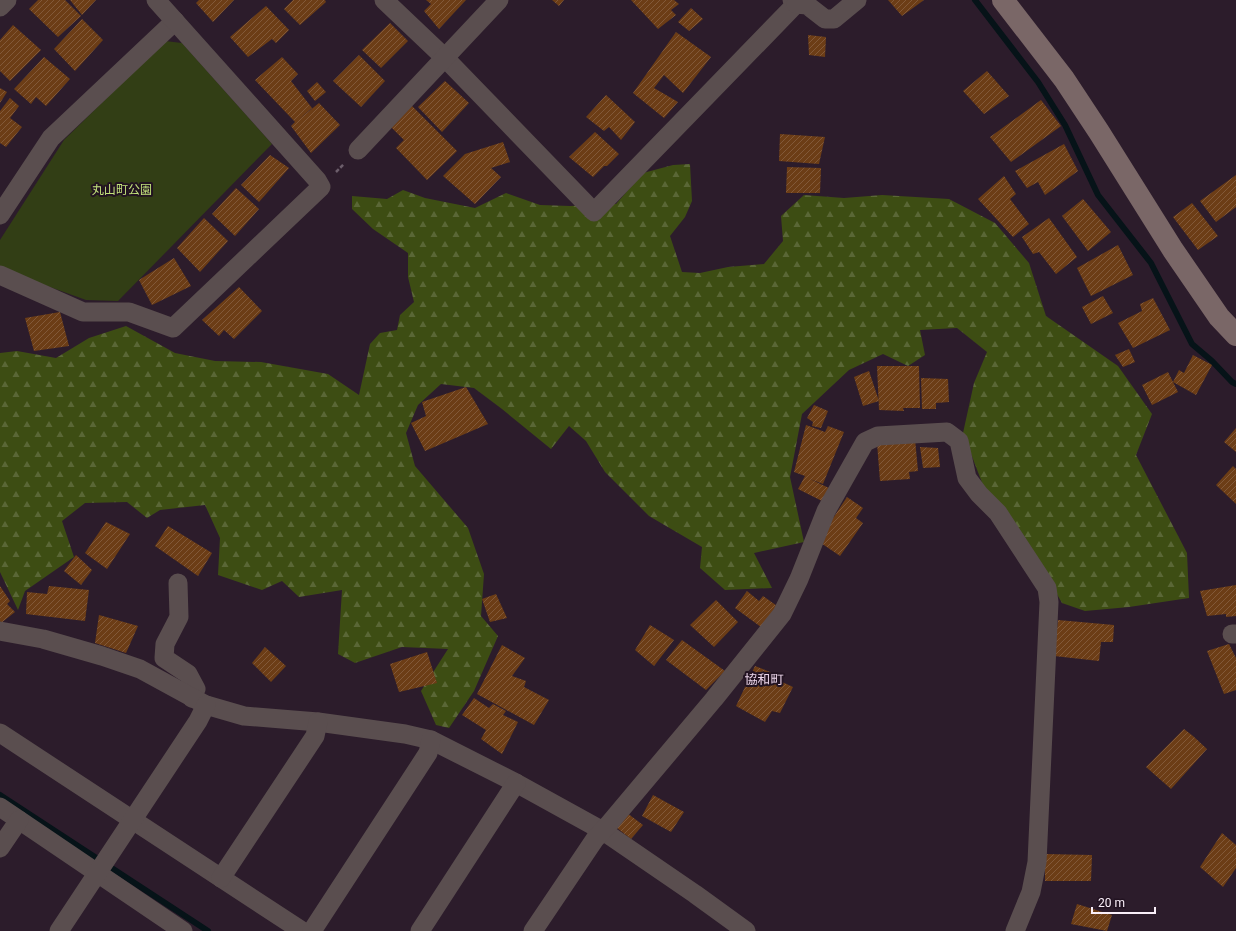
<svg xmlns="http://www.w3.org/2000/svg" width="1236" height="931" font-family="Roboto,'Noto Sans JP',sans-serif">
	<style>
		.green { fill: #323e15 }
		.forest { fill: url(#forest-firs) }
		.lines { fill: none; stroke-linecap: round; stroke-linejoin: round }
		.stream { stroke: #061318; stroke-width: 6 }
		.building { fill: url(#building-hatch) }
		.path { stroke: #6c5e6b; stroke-width: 2.5; stroke-dasharray: 4 2; stroke-linecap: butt }
		.street { stroke: #5a4e4f; stroke-width: 19 }
		.secondary { stroke: #7a6767; stroke-width: 22 }
		.labels { text-anchor: middle; stroke-width: 4; stroke-linejoin: round; paint-order: stroke }
		.park-label { font-size: 12px; fill: #c2e27b; stroke: #221321 }
		.neighbourhood-label { font-size: 13px; fill: #ecd6ea; stroke: #221321 }
	</style>
	<defs>
		<pattern id="forest-firs" width="22" height="20" patternUnits="userSpaceOnUse"><rect width="22" height="20" fill="#3d4d13"/><path d="M5 1l3.5 6h-7zM16 11l3.5 6h-7z" fill="#5a6736"/></pattern>
		<pattern id="building-hatch" width="6" height="6" patternUnits="userSpaceOnUse"><rect width="6" height="6" fill="#6c3d16"/><path d="M-1 1l2-2M0 6l6-6M5 7l2-2" fill="none" stroke="#825939"/></pattern>
	</defs>
	<rect width="100%" height="100%" fill="#2c1c2b"/>
	<!-- green -->
	<path class="green" d="M165,41L182,43L272,144L118,301L86,300L0,269V240L64,140Z"/>
	<!-- forest -->
	<path class="forest" d="M690,164L692,201L685,217L670,236L682,272L700,273L728,267L764,264L783,241L781,216L804,195L844,198L882,195L949,199L995,223L1029,263L1046,316L1118,366L1152,414L1136,455L1187,553L1189,598L1129,607L1085,611L1062,603L1027,542L986,493L963,433L974,383L987,352L957,328L920,330L925,355L908,366L883,354L849,370L802,414L790,477L804,542L754,553L772,588L725,590L700,568L702,547L649,516L605,472L586,441L569,426L551,449L502,409L474,388L441,384L418,405L406,433L415,466L468,528L484,574L481,616L498,636L474,691L449,728L436,725L421,691L448,649L402,647L355,663L338,654L342,590L299,597L282,581L262,590L218,575L220,538L205,505L160,510L147,518L127,502L85,503L62,521L74,557L25,591L18,610L0,572V353L17,351L56,358L89,338L126,326L175,353L215,361L261,362L328,374L359,395L370,344L380,333L397,330L400,315L414,302L408,277V253L373,229L352,209V196L387,199L403,190L425,198L475,208L506,193L540,205L570,206L616,204L643,173L673,165Z"/>
	<g class="lines">
		<!-- stream -->
		<g class="stream">
			<path d="M975,0L1038,82L1065,125L1098,195L1151,263L1192,344L1212,361L1232,382L1236,384"/>
			<path d="M0,795L208,931"/>
		</g>
	</g>
	<!-- building -->
	<g class="building">
		<path d="M38,0H65L81,16L58,37L29,9Z"/>
		<path d="M70,0H96L82,15Z"/>
		<path d="M199,0H234L213,22L196,3Z"/>
		<path d="M293,0H325L326,2L300,25L284,9Z"/>
		<path d="M426,0H466L439,29L424,11L431,4Z"/>
		<path d="M552,0H564L559,6Z"/>
		<path d="M631,0H674L679,4L671,10L676,15L658,29Z"/>
		<path d="M888,0H924L902,16Z"/>
		<path d="M266,6L289,30L276,43L272,39L248,57L230,37Z"/>
		<path d="M691,8L703,19L689,31L678,22Z"/>
		<path d="M82,19L103,40L75,71L54,49Z"/>
		<path d="M390,23L408,41L381,68L362,50Z"/>
		<path d="M13,25L41,50L10,81L0,71V40Z"/>
		<path d="M676,32L711,57L683,93L664,75L654,88L678,102L664,118L633,93Z"/>
		<path d="M808,35L826,37L825,57L809,55Z"/>
		<path d="M359,55L385,81L361,107L333,81Z"/>
		<path d="M44,57L70,79L46,106L36,97L31,104L14,89Z"/>
		<path d="M282,57L298,74L291,81L312,108L298,120L319,103L340,125L311,153L291,126L295,122L255,80Z"/>
		<path d="M987,71L1009,96L984,114L963,91Z"/>
		<path d="M445,81L469,103L442,132L418,107Z"/>
		<path d="M317,82L326,92L315,101L307,91Z"/>
		<path d="M0,88L7,92L0,103Z"/>
		<path d="M606,95L635,122L621,140L609,127L604,131L586,117Z"/>
		<path d="M10,98L19,106L10,118L22,127L6,147L0,143V111Z"/>
		<path d="M1041,100L1061,126L1011,162L990,137Z"/>
		<path d="M411,105L457,151L427,180L396,148L404,140L390,126Z"/>
		<path d="M595,132L619,154L607,166H604L593,177L569,157Z"/>
		<path d="M780,134L825,137L819,164L779,161Z"/>
		<path d="M503,142L510,162L491,168L501,177L475,204L443,176L465,154Z"/>
		<path d="M1064,144L1078,171L1045,195L1038,182L1027,188L1015,171Z"/>
		<path d="M270,155L289,168L259,202L241,185Z"/>
		<path d="M787,167L821,168L820,193H786Z"/>
		<path d="M1236,175V207L1216,222L1200,201Z"/>
		<path d="M1004,176L1016,194L1010,199L1029,224L1013,237L978,199Z"/>
		<path d="M236,188L259,209L235,236L212,214Z"/>
		<path d="M1083,199L1111,232L1088,251L1062,216Z"/>
		<path d="M1192,203L1218,236L1198,250L1173,217Z"/>
		<path d="M204,218L228,241L200,272L177,248Z"/>
		<path d="M1049,218L1077,257L1056,274L1039,252L1033,254L1022,237Z"/>
		<path d="M1118,245L1133,275L1091,296L1077,268Z"/>
		<path d="M174,258L191,286L152,305L139,280Z"/>
		<path d="M239,287L262,311L234,339L224,330L219,336L202,320Z"/>
		<path d="M1103,296L1113,313L1091,324L1082,307Z"/>
		<path d="M1153,298L1170,330L1133,348L1118,323L1142,311L1140,304Z"/>
		<path d="M60,312L69,346L34,351L25,318Z"/>
		<path d="M1129,349L1135,362L1123,367L1115,355Z"/>
		<path d="M1193,355L1212,365L1196,395L1173,382L1178,392L1152,405L1142,385L1168,372L1173,382L1179,370L1184,373Z"/>
		<path d="M877,366H919L920,408H903L904,411L879,410Z"/>
		<path d="M869,371L879,401L863,406L854,377Z"/>
		<path d="M921,378L948,379L949,402L936,403V409H922Z"/>
		<path d="M466,387L488,424L425,451L411,423L426,416L422,402Z"/>
		<path d="M814,405L828,411L821,428L812,426L813,422L807,418Z"/>
		<path d="M806,425L825,432L828,426L844,432L823,484L810,479L829,488L822,501L798,489L805,476L794,472Z"/>
		<path d="M1236,428V452L1224,442Z"/>
		<path d="M915,439L918,471L909,472L910,479L880,481L877,443Z"/>
		<path d="M920,447L938,448L940,467L923,468Z"/>
		<path d="M1233,466L1236,469V504L1216,485Z"/>
		<path d="M847,497L863,508L856,518L863,523L840,556L818,541Z"/>
		<path d="M106,522L130,534L107,569L85,553Z"/>
		<path d="M168,526L212,553L198,576L155,546Z"/>
		<path d="M76,555L92,570L81,585L64,571Z"/>
		<path d="M1236,585V616L1226,617V614L1207,616L1200,591Z"/>
		<path d="M0,586L10,601L7,604L15,612L1,623L0,621Z"/>
		<path d="M49,586L89,590L85,621L26,614L27,592L47,594Z"/>
		<path d="M747,591L759,601L763,596L780,608L765,630L735,608Z"/>
		<path d="M496,594L507,618L490,622L482,599Z"/>
		<path d="M716,600L738,622L714,647L690,625Z"/>
		<path d="M99,615L138,626L126,653L95,643Z"/>
		<path d="M1058,620L1114,625L1113,642H1101L1099,661L1054,656Z"/>
		<path d="M650,625L674,640L654,666L635,650Z"/>
		<path d="M682,640L725,671L706,690L666,660Z"/>
		<path d="M1229,644L1236,658V690L1224,694L1207,651Z"/>
		<path d="M502,645L525,658L512,676L526,681L524,687L549,700L534,725L477,694Z"/>
		<path d="M265,647L286,666L271,682L252,663Z"/>
		<path d="M427,652L437,683L399,692L390,664Z"/>
		<path d="M755,666L780,676L778,680L793,687L780,713L772,711L765,722L736,706Z"/>
		<path d="M474,698L489,708L493,704L506,711L503,715L518,722L502,754L481,739L486,730L462,715Z"/>
		<path d="M1184,729L1193,736L1207,749L1171,789L1146,767Z"/>
		<path d="M653,795L684,812L671,832L642,816Z"/>
		<path d="M627,813L643,825L631,839L617,828Z"/>
		<path d="M1222,833L1236,845V868L1223,887L1200,867Z"/>
		<path d="M1045,854L1092,855L1091,881H1045Z"/>
		<path d="M1077,904L1112,915L1107,931L1071,924Z"/>
	</g>
	<g class="lines">
		<!-- path -->
		<path class="path" d="M336,172L344,164"/>
		<!-- street -->
		<g class="street">
			<path d="M384,0L445,58L594,212L796,4L792,0"/>
			<path d="M796,4L807,5L825,19H834L857,0"/>
			<path d="M0,7L7,0"/>
			<path d="M358,150L499,0"/>
			<path d="M0,215L51,138L175,21"/>
			<path d="M0,275L83,312H129L173,328L321,187L317,180L156,0"/>
			<path d="M178,583L179,617L165,644L164,658L188,674L196,689L192,698"/>
			<path d="M0,631L43,639L102,656L140,669L206,705L244,716L318,722L405,734L431,740L516,783L603,831L695,894L746,931"/>
			<path d="M1232,634H1236"/>
			<path d="M0,733L302,931"/>
			<path d="M0,807L183,931"/>
			<path d="M0,848L19,820"/>
			<path d="M221,878L315,736L318,722"/>
			<path d="M59,931L198,721L206,705"/>
			<path d="M312,931L428,753L431,740"/>
			<path d="M420,931L516,783"/>
			<path d="M533,931L595,839L608,825L714,699L782,614L799,579L826,511L865,442L878,436L947,432L959,441L967,478L979,494L998,513L1047,588L1049,602L1037,862L1031,892L1015,931"/>
		</g>
		<!-- secondary -->
		<path class="secondary" d="M1003,0L1064,79L1099,132L1173,250L1219,317L1236,335"/>
	</g>
	<g class="labels">
		<!-- park labels -->
		<g class="park-label">
			<text x="122" y="194">丸山町公園</text>
		</g>
		<!-- neighbourhood labels -->
		<g class="neighbourhood-label">
			<text x="764" y="684">協和町</text>
		</g>
	</g>
	<!-- scale -->
	<path d="M1092 907v6h63v-6" fill="none" stroke="#faeff9" stroke-width="2"/>
	<text x="1098" y="907" font-size="12" fill="#faeff9" stroke="#221321" stroke-width="3" paint-order="stroke">20 m</text>
</svg>
